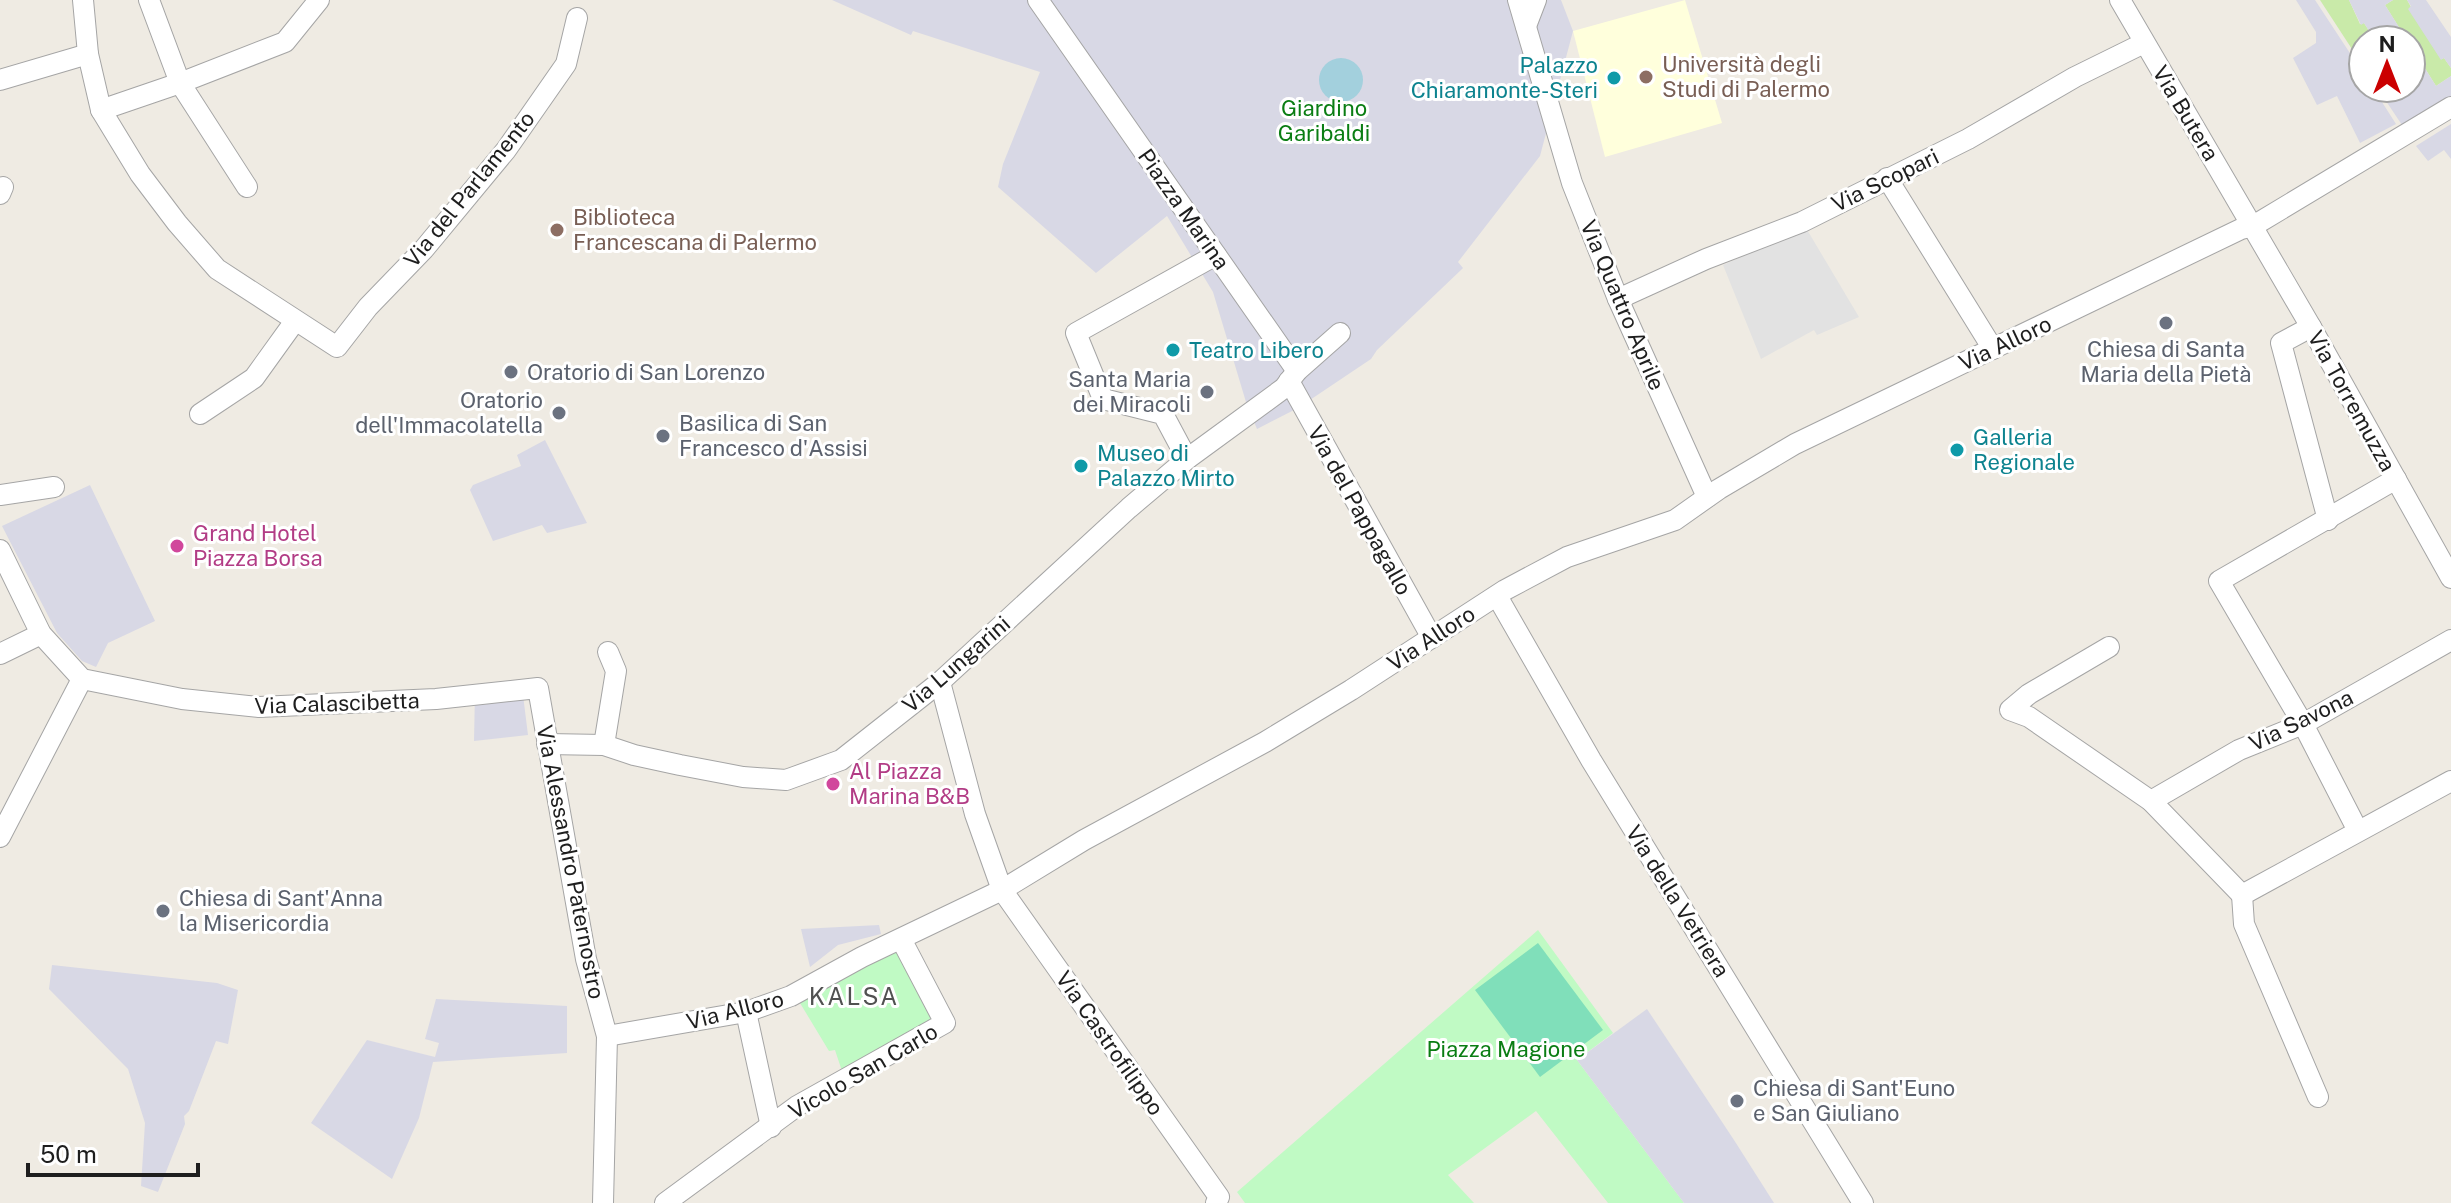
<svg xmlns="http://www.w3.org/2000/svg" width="2451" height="1203" font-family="'Public Sans',sans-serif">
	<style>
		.education { fill: #ffffdc }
		.grass { fill: #c9eaa9 }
		.park { fill: #c0fac4 }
		.pitch { fill: #80dfba }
		.parking { fill: #e2e2e2 }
		.plaza { fill: #d8d8e5 }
		.water { fill: #a3d0dd }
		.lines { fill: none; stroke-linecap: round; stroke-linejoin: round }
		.minor-casing { stroke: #a5a5a5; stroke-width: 22 }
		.minor { stroke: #fff; stroke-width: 20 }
		.education-dot { fill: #8d6e63; stroke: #fff; stroke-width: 3 }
		.culture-dot { fill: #0f9aa8; stroke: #fff; stroke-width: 3 }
		.worship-dot { fill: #6b7280; stroke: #fff; stroke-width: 3 }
		.hotel-dot { fill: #d1479c; stroke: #fff; stroke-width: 3 }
		.labels { text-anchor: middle; stroke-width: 6; stroke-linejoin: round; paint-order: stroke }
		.education-label { font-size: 22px; fill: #785e54; stroke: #fff; text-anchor: start }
		.culture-label { font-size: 22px; fill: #0d838f; stroke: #fff; text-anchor: start }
		.park-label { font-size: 22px; fill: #0a7d13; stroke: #fff }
		.street-label { font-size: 22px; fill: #1e1e1e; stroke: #fff }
		.worship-label { font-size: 22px; fill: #5b616d; stroke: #fff; text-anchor: start }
		.hotel-label { font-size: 22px; fill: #b23c85; stroke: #fff; text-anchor: start }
		.neighbourhood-label { font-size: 24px; letter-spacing: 2px; fill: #515151; stroke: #fff }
	</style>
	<rect width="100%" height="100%" fill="#efebe3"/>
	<!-- education -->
	<path class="education" d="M1685,0L1722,123L1605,157L1573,31Z"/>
	<!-- grass -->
	<g class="grass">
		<path d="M2320,0H2349L2360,24L2364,23L2375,40H2363V66Z"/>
		<path d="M2393,0H2407L2411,7L2409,9L2441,59L2444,58L2451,68V76L2436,86L2411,46V40H2407L2385,5Z"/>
	</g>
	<!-- park -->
	<g class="park">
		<path d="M1538,930L1613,1033L1577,1060L1684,1203H1608L1536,1111L1448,1175L1474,1203H1245L1237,1192Z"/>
		<path d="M902,947L942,1022L843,1074L835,1050L829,1051L800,1003Z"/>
	</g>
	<!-- pitch -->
	<path class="pitch" d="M1538,943L1603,1030L1540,1077L1475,990Z"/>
	<!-- parking -->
	<path class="parking" d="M1806,228L1859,317L1817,335L1814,330L1761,359L1723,265Z"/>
	<!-- plaza -->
	<g class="plaza">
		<path d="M832,0H1561L1573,31L1540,156L1458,262L1463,268L1461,270L1377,350L1371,359L1298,408L1257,429L1246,402L1213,292L1167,216L1096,273L998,187L1003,164L1040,72L913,31L911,35Z"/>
		<path d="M2296,0H2315L2363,73V88H2373L2396,124L2360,143L2337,96L2317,105L2293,58L2316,43V32Z"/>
		<path d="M2349,0H2393L2385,5L2407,40H2375L2364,23L2361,25Z"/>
		<path d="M2407,0H2426L2451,37V68L2444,58L2441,60L2408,9L2411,6Z"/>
		<path d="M2411,46L2436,86L2451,76V96L2402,125L2386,101L2405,88H2411Z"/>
		<path d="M2451,124V159L2444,150L2428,161L2416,146Z"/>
		<path d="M545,440L587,523L547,533L542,525L493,541L470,490L473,485L521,466L517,455Z"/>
		<path d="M90,485L155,621L108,643L96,667L82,661L57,633L2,526Z"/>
		<path d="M522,687L528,735L474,741L475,692Z"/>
		<path d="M879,925L881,934L838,945L810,967L801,929Z"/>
		<path d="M52,965L217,983L238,990L228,1044L216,1041L189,1111L184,1116L185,1124L158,1192L141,1186L145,1123L128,1069L49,989Z"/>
		<path d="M436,999L567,1006V1053L433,1062L419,1118L392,1179L311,1123L367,1040L435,1057L439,1043L425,1039Z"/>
		<path d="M1647,1009L1734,1140L1774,1203H1684L1577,1060Z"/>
	</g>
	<!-- water -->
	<circle class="water" cx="1341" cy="80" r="22"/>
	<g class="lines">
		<!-- minor casing -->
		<g class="minor-casing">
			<g id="minor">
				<path d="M83,0L88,54L101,110L140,174L177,223L217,269L337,347L368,307L424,249L506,150L566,64L577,18"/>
				<path d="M149,0L180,83L247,187"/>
				<path d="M1038,0L1297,371"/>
				<path d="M1518,0L1572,183L1618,299L1707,497"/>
				<path d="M2120,0L2311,327L2451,578"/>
				<path d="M1526,26L1536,0"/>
				<path d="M0,80L88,54"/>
				<path d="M101,110L180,83L285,42L319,0"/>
				<path d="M1887,178L1993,349"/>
				<path d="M0,194L3,187"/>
				<path d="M1618,299L1706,259L1802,222L1968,139L2075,77L2144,43"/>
				<path d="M2311,327L2281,343L2328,520"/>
				<path d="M1289,381L1432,638"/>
				<path d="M200,414L254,378L295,321"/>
				<path d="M1187,459L1163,414L1103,399L1076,333L1216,255"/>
				<path d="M0,495L54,487"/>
				<path d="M0,550L41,634L82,679L182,699L259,707L436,699L538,688L586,959L607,1036L603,1203"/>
				<path d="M1497,596L1591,760L1863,1203"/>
				<path d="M2109,647L2029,694L2010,710L2029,717L2151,801L2242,895"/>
				<path d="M0,654L41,634"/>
				<path d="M940,682L975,814L1002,890L1219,1197L1216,1203"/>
				<path d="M547,744L604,745L634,755L680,765L743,777L786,780L841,760L940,682L1129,508L1187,459L1284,388L1297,371L1340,333"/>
				<path d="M604,745L616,671L608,652"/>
				<path d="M2151,801L2239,750L2303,724L2451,640"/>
				<path d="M2358,831L2303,724L2219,581L2396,479"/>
				<path d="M0,837L82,679"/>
				<path d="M2242,895L2451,781"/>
				<path d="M2242,895L2244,924L2318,1097"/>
				<path d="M746,1012L771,1127"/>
				<path d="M607,1036L746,1012L791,996L862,957L1002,890L1084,840L1265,742L1351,690L1505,590L1567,557L1675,520L1719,489L1795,444L2241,229L2253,226L2451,107"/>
				<path d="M665,1203L797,1106L945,1023L901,939"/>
			</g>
		</g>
		<!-- minor -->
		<use href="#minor" class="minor"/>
	</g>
	<!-- markers -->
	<g class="education-dot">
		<circle cx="1646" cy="77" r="8"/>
		<circle cx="557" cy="230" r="8"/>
	</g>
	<g class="culture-dot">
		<circle cx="1614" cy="78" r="8"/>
		<circle cx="1173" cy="350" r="8"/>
		<circle cx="1957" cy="450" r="8"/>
		<circle cx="1081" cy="466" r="8"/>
	</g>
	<g class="worship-dot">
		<circle cx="2166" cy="323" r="8"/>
		<circle cx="511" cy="372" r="8"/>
		<circle cx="1207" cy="392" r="8"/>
		<circle cx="559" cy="413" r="8"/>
		<circle cx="663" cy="436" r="8"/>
		<circle cx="163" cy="911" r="8"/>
		<circle cx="1737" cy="1101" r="8"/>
	</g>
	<g class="hotel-dot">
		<circle cx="177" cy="546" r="8"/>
		<circle cx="833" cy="784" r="8"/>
	</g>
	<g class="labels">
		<!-- education labels -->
		<g class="education-label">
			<text x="1662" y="72">Università degli<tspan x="1662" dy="25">Studi di Palermo</tspan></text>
			<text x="573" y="225">Biblioteca<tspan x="573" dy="25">Francescana di Palermo</tspan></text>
		</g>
		<!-- culture labels -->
		<g class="culture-label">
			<text x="1598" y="73" text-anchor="end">Palazzo<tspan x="1598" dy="25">Chiaramonte-Steri</tspan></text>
			<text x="1189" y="358">Teatro Libero</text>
			<text x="1973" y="445">Galleria<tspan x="1973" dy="25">Regionale</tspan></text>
			<text x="1097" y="461">Museo di<tspan x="1097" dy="25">Palazzo Mirto</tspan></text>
		</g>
		<!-- park labels -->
		<g class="park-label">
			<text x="1324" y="116">Giardino<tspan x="1324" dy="25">Garibaldi</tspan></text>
			<text x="1506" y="1057">Piazza Magione</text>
		</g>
		<!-- street labels -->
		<g class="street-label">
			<text transform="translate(2186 113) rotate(59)" y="8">Via Butera</text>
			<text transform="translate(1885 180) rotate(-26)" y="8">Via Scopari</text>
			<text transform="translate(469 189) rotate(-51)" y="8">Via del Parlamento</text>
			<text transform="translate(1184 209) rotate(55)" y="8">Piazza Marina</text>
			<text transform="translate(1623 305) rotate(67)" y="8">Via Quattro Aprile</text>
			<text transform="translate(2005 343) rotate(-25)" y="8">Via Alloro</text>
			<text transform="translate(2352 401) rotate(61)" y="8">Via Torremuzza</text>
			<text transform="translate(1360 510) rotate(61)" y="8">Via del Pappagallo</text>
			<text transform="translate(1431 638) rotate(-33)" y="8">Via Alloro</text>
			<text transform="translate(956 664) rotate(-41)" y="8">Via Lungarini</text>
			<text transform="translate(337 703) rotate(-2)" y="8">Via Calascibetta</text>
			<text transform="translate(2301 720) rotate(-26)" y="8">Via Savona</text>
			<text transform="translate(571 862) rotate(79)" y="8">Via Alessandro Paternostro</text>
			<text transform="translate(1678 901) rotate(58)" y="8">Via della Vetriera</text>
			<text transform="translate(735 1010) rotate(-14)" y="8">Via Alloro</text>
			<text transform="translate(1110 1043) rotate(55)" y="8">Via Castrofilippo</text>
			<text transform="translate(863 1071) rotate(-30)" y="8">Vicolo San Carlo</text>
		</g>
		<!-- worship labels -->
		<g class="worship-label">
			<text x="2166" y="357" text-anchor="middle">Chiesa di Santa<tspan x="2166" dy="25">Maria della Pietà</tspan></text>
			<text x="527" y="380">Oratorio di San Lorenzo</text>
			<text x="1191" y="387" text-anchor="end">Santa Maria<tspan x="1191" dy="25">dei Miracoli</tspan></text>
			<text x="543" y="408" text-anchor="end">Oratorio<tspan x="543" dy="25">dell'Immacolatella</tspan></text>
			<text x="679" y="431">Basilica di San<tspan x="679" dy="25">Francesco d'Assisi</tspan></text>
			<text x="179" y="906">Chiesa di Sant'Anna<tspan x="179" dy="25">la Misericordia</tspan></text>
			<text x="1753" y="1096">Chiesa di Sant'Euno<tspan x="1753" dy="25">e San Giuliano</tspan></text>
		</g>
		<!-- hotel labels -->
		<g class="hotel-label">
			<text x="193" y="541">Grand Hotel<tspan x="193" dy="25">Piazza Borsa</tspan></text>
			<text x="849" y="779">Al Piazza<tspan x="849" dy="25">Marina B&amp;B</tspan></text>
		</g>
		<!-- neighbourhood labels -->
		<g class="neighbourhood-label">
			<text x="854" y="1005">KALSA</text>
		</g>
	</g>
	<!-- north arrow -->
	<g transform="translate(2387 64)"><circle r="38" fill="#ffffff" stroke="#a5a5a5" stroke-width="2"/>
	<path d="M0-6L14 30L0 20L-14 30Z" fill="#cb0001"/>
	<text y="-12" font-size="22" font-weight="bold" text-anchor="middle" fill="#1e1e1e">N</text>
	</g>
	<!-- scale -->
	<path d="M28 1163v12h170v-12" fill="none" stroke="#1e1e1e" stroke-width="4"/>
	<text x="40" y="1163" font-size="24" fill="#1e1e1e" stroke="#ffffff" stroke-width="6" paint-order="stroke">50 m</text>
</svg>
